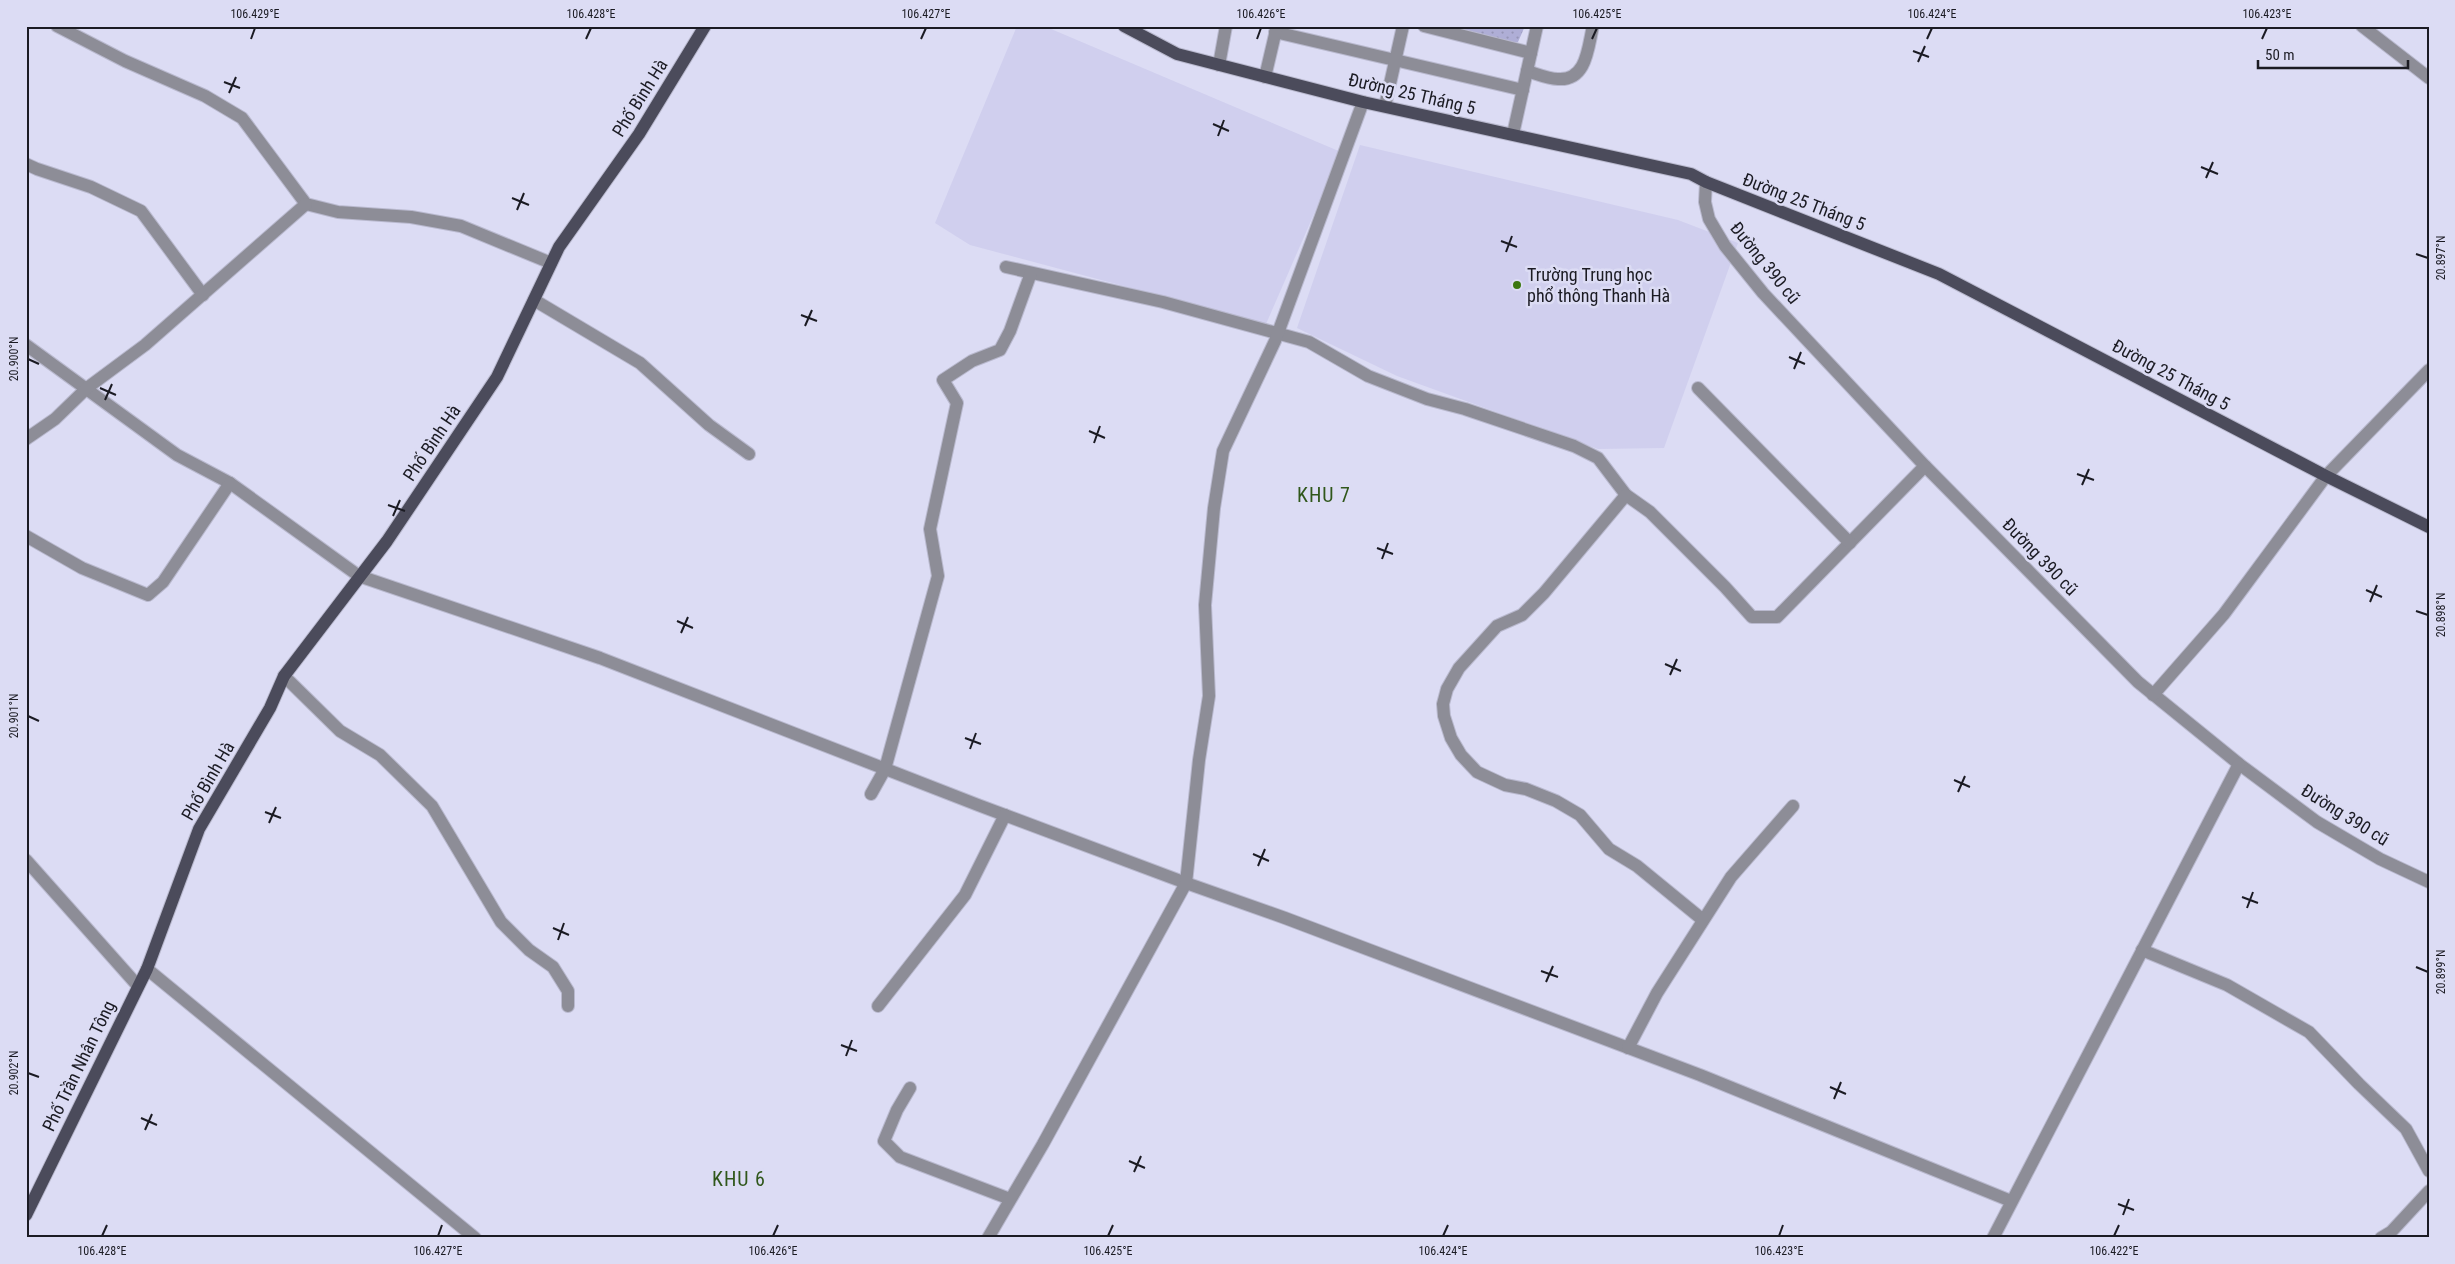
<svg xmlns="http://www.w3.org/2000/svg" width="2455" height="1264" font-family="'Roboto Condensed',sans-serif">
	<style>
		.built { fill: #d0cfee }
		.grass { fill: url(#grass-dots) }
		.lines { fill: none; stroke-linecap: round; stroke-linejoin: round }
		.minor-casing { stroke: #b9b9ce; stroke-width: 14 }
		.major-casing { stroke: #b9b9ce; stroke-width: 14 }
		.minor { stroke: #8d8d97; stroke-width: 12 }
		.major { stroke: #4b4b5b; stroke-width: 12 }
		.ticks { fill: none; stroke: #1b1b23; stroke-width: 2 }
		.poi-dot { fill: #3b7710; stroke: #dcdcf4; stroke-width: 2 }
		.labels { text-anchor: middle; stroke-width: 5; stroke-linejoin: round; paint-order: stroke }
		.street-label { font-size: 18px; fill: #1b1b23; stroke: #dcdcf4 }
		.poi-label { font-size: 18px; fill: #1b1b23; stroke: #dcdcf4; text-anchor: start }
		.quarter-label { font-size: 20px; letter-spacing: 1px; fill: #30571b; stroke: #dcdcf4 }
		.neatline { fill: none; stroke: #1b1b23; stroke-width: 2 }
		.ticks-label { font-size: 12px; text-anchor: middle; fill: #1b1b23 }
	</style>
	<defs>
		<pattern id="grass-dots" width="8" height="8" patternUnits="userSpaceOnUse" patternTransform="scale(1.25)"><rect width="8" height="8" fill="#afaed6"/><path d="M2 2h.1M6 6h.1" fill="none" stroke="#9695b7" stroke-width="1.8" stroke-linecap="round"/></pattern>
	</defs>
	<rect width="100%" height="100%" fill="#dcdcf4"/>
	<!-- built -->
	<g class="built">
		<path d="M1017,26H1044L1341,152L1266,324L970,245L935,223Z"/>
		<path d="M1360,145L1678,220L1738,243L1664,448L1598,449L1397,376L1297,328Z"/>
	</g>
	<!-- grass -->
	<path class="grass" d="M1445,26H1525L1518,42L1511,43Z"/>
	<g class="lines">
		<!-- minor casing -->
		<g class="minor-casing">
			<g id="minor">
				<path d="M57,26L125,61L205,96L242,118L306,204L338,212L411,217L461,226L551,263"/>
				<path d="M1424,26L1531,53"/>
				<path d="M2362,26L2429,78"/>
				<path d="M1275,32L1523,90"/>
				<path d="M1219,65L1226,26"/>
				<path d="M1527,71C1537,74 1548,79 1558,79C1587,81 1588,47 1593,26"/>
				<path d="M1265,77L1277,26"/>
				<path d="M1385,106L1403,26"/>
				<path d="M1513,134L1537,26"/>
				<path d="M26,164L37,169L91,187L141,211L203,295"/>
				<path d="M1706,182L1705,202L1709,219L1725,246L1763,293L1925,466L2138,682L2239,764L2317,822L2380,859L2429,882"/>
				<path d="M1006,267L1163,302L1309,342L1368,376L1427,399L1465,409L1574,446L1598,458L1626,495L1650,512L1725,587L1752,617H1777L1925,466"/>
				<path d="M534,300L640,363L709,425L749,454"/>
				<path d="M26,345L177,455L230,483"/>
				<path d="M1698,388L1850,543"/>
				<path d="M26,439L55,419L87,388L145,345L306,204"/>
				<path d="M1626,495L1544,593L1522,615L1497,626L1459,668L1447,689L1443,704L1444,716L1451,738L1461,755L1477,772L1505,785L1526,789L1556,801L1580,815L1609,849L1637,866L1703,920"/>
				<path d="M26,536L82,568L148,595L163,582L230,483L359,576L600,658L978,805L1186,883L1285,918L1700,1075L2011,1201"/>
				<path d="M284,676L340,731L380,755L432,806L501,922L529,950L553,967L568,991V1006"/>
				<path d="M2153,695L2224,614L2326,476L2429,370"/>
				<path d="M871,794L885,769L938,576L930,529L957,403L943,380L972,361L1000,350L1010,331L1031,273"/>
				<path d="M26,860L138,986"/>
				<path d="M2142,950L2227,985L2309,1032L2359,1084L2406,1129L2429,1171"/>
				<path d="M147,969L475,1238"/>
				<path d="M878,1006L965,895L1005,815"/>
				<path d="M1628,1048L1657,993L1731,877L1793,806"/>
				<path d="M910,1088L897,1110L884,1141L900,1157L1010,1199"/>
				<path d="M988,1238L1043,1144L1186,883L1199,760L1209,696L1205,605L1214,508L1223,451L1275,341L1363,102"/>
				<path d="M1993,1238L2239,764"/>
				<path d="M2381,1238L2391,1232L2429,1191"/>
			</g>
		</g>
		<!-- major casing -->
		<g class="major-casing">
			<g id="major">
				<path d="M1124,26L1177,54L1363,102L1691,174L1706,182L1939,274L2326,476L2429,527"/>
				<path d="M26,1215L147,969L199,829L270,708L284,676L387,541L497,377L559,247L639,134L705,26"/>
			</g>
		</g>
		<!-- minor -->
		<use href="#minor" class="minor"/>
		<!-- major -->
		<use href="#major" class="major"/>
	</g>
	<!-- ticks -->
	<path class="ticks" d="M251,39L255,28M586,39L591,28M921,39L926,28M1257,39L1261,28M1592,39L1597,28M1927,39L1932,28M2262,39L2267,28M1913,51L1929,57M1918,62L1925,46M224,82L240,88M229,93L236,77M1213,124L1229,131M1218,136L1224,120M2201,167L2218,174M2206,178L2213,162M512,198L529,205M517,210L524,193M1501,241L1517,247M1506,252L1512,236M2416,254L2428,258M801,315L817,321M805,326L812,310M1789,357L1805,364M28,359L39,364M1794,369L1801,352M100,388L116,395M105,400L112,384M1089,431L1105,438M1094,443L1100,426M2077,474L2094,480M2082,485L2089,469M388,505L405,511M393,516L400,500M1377,548L1393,554M1382,559L1388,543M2366,590L2382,597M2370,602L2377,585M2416,611L2428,615M677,621L693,628M681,633L688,617M1665,664L1681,671M1670,675L1677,659M28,716L39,721M965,738L981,744M970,749L976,733M1954,780L1970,787M1958,792L1965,776M265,812L281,818M269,823L276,807M1253,854L1269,861M1258,866L1265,849M2242,897L2258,903M2247,908L2253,892M553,928L569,935M558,940L564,923M2416,967L2428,972M1541,971L1558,977M1546,982L1553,966M841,1045L857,1051M846,1056L852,1040M28,1073L39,1077M1830,1087L1846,1094M1834,1099L1841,1082M141,1118L157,1125M145,1130L152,1114M1129,1161L1145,1168M1134,1172L1141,1156M2118,1204L2134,1210M2123,1215L2129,1199M102,1236L107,1225M438,1236L442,1225M773,1236L778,1225M1108,1236L1113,1225M1443,1236L1448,1225M1779,1236L1783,1225M2114,1236L2119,1225"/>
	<!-- markers -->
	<circle class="poi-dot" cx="1517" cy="285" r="5"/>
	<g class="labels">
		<!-- street labels -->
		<g class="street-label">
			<text transform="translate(1412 94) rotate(13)" y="6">Đường 25 Tháng 5</text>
			<text transform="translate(640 98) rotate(-58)" y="6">Phố Bình Hà</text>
			<text transform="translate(1804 202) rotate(21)" y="6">Đường 25 Tháng 5</text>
			<text transform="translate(1765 263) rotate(51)" y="6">Đường 390 cũ</text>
			<text transform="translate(2171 375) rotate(28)" y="6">Đường 25 Tháng 5</text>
			<text transform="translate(432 443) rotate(-56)" y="6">Phố Bình Hà</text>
			<text transform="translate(2040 557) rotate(46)" y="6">Đường 390 cũ</text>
			<text transform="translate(208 781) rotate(-60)" y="6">Phố Bình Hà</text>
			<text transform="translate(2345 815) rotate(32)" y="6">Đường 390 cũ</text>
			<text transform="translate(79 1066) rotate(-64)" y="6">Phố Trần Nhân Tông</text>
		</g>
		<!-- poi labels -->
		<g class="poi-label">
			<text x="1527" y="281">Trường Trung học<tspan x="1527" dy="21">phổ thông Thanh Hà</tspan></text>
		</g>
		<!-- quarter labels -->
		<g class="quarter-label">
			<text x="1324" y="502">KHU 7</text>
			<text x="739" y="1186">KHU 6</text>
		</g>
	</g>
	<!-- border -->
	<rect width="2455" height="1264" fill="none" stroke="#dcdcf4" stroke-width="55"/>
	<!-- scale -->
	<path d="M2258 60v8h150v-8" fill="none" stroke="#1b1b23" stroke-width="2.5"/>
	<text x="2265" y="60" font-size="15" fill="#1b1b23" stroke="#dcdcf4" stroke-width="4" paint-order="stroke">50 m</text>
	<rect x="28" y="28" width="2400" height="1208" class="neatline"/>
	<g class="ticks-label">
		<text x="255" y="18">106.429°E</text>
		<text x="591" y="18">106.428°E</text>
		<text x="926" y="18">106.427°E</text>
		<text x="1261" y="18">106.426°E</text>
		<text x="1597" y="18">106.425°E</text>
		<text x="1932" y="18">106.424°E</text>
		<text x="2267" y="18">106.423°E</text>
		<text transform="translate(2441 258) rotate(-90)" y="4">20.897°N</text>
		<text transform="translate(14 359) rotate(-90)" y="4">20.900°N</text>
		<text transform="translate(2441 615) rotate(-90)" y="4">20.898°N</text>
		<text transform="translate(14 716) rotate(-90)" y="4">20.901°N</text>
		<text transform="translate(2441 972) rotate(-90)" y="4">20.899°N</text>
		<text transform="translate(14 1073) rotate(-90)" y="4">20.902°N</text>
		<text x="102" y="1255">106.428°E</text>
		<text x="438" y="1255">106.427°E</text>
		<text x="773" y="1255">106.426°E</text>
		<text x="1108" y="1255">106.425°E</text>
		<text x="1443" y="1255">106.424°E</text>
		<text x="1779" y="1255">106.423°E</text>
		<text x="2114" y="1255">106.422°E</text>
	</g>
</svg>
